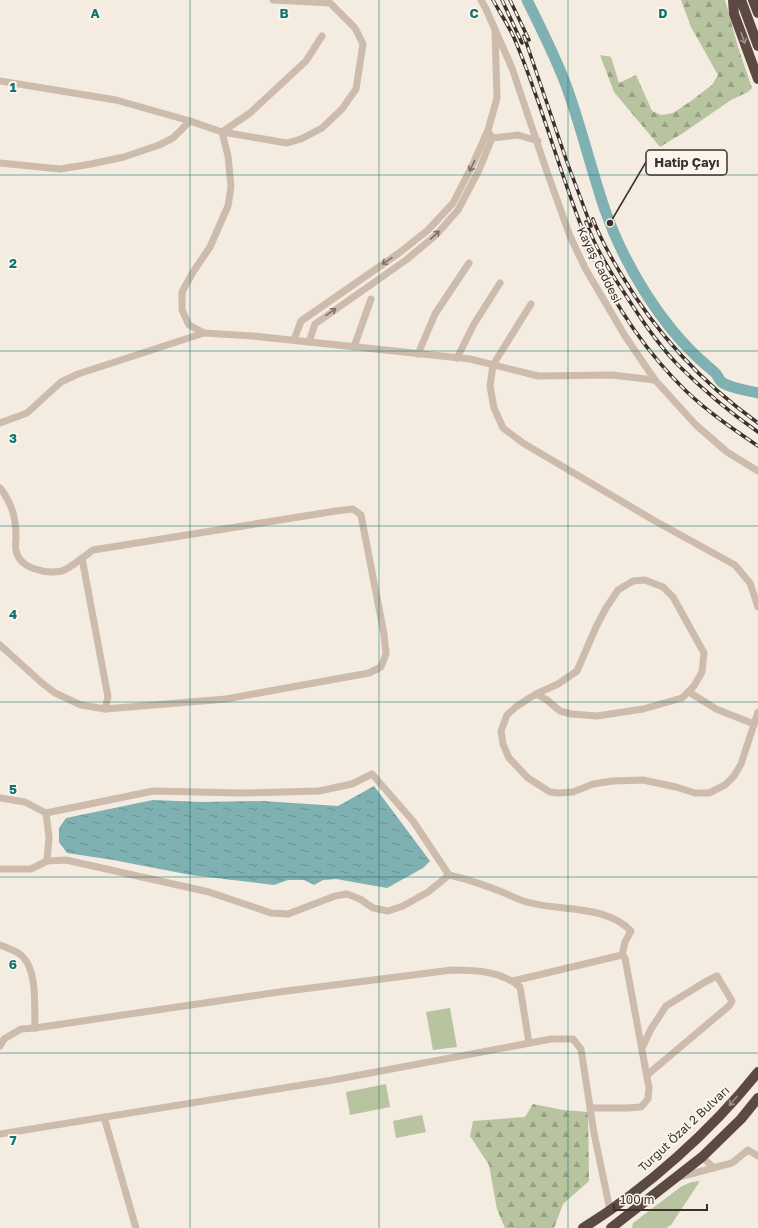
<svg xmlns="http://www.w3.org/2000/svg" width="758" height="1228" font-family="'Golos Text',sans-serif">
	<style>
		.forest { fill: url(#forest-firs) }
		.green { fill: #b8c4a0 }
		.water { fill: url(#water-ripples) }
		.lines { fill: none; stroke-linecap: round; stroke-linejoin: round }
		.river { stroke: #7fb0b2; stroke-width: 11 }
		.minor { stroke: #cdbbac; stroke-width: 7 }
		.highway { stroke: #5c4a42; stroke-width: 10 }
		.rail-casing { stroke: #3b302b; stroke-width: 3.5 }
		.rail { stroke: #fbf5ee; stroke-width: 2; stroke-dasharray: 6; stroke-linecap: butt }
		.oneway { stroke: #9c8e87 }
		.oneway2 { stroke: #7d6f65 }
		.grid { fill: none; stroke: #0f766e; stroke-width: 1; stroke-opacity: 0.55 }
		.labels { text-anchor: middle; stroke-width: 4; stroke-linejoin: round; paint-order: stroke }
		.street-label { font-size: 12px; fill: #3b302b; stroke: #fbf5ee }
		.grid-label { font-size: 13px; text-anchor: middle; font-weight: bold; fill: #0f766e; stroke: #fbf5ee; stroke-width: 4; stroke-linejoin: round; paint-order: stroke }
		.leader { fill: none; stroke: #3b302b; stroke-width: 1.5 }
		.callout-dot { fill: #3b302b; stroke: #fbf5ee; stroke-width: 1.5 }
		.callout { fill: #fbf5ee; stroke: #3b302b; stroke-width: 1.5 }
		.callout-label { font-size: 13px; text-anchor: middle; font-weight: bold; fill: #3b302b }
	</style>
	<defs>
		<pattern id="forest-firs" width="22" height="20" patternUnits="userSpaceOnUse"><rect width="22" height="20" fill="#b8c4a0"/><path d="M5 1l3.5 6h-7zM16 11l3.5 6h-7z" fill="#97a083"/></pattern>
		<pattern id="water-ripples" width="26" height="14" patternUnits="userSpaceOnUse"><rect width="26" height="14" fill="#7fb0b2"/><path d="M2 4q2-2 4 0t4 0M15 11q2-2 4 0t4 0" fill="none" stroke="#699091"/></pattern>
	</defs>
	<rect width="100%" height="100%" fill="#f4ebe1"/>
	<!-- forest -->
	<g class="forest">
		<path d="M681,0H725L738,47L752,88L748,92L731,100L683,133L660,147L614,92L600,55L611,57L619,83L636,75L652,111L661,115L673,113L691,101L712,85L718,75L691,27Z"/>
		<path d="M533,1104L563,1110L588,1112L589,1181L563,1204L554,1228H505L497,1209L489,1165L470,1136L473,1121L525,1117Z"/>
	</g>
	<!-- green -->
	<g class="green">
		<path d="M450,1008L457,1047L433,1050L426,1012Z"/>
		<path d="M386,1084L390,1107L350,1115L346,1092Z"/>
		<path d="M422,1115L426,1132L396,1138L393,1121Z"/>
		<path d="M700,1181L671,1225L666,1228H632L633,1223L682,1186L692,1182Z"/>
	</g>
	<!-- water -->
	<path class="water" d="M374,786L430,861L423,868L387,888L336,879L323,880L314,885L304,880H288L274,885L191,875L113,860L67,853L59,842V828L66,818L153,800L200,802L263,801L338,806Z"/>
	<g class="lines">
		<!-- river -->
		<path class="river" d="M527,0C541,28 555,56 566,85C581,126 591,169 605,210C624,264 661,326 705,364C708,367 713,370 716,374C719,377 719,381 723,383C733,389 747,390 758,393"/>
		<!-- minor -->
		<g class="minor">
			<path d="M481,0L486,9L512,68L546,169L570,236L585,268L625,336L655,380L696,425L727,452L758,471"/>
			<path d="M322,36L306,61L250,113L222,132L228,156L231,187L228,206L210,247L193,272L182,292V310L189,325L204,333L253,336L470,359L538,376L612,375L655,380"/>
			<path d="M0,81L116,100L190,121L222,132L287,143L301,139L322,128L342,109L356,89L363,44L355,28L330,3L273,0"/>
			<path d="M490,134L492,138L518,135L538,141"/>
			<path d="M0,163L60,169L91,164L124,157L159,145L173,138L190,121"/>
			<path d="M531,304L493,365L490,386L494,408L503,428L523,443L655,521L735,565L750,583L758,607"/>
			<path d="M294,340L301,321L399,253L428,230L453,203L473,164L488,130L497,98L495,32"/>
			<path d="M309,342L315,324L406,260L436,235L458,210L479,170L492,138"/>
			<path d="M354,347L371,299"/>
			<path d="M418,354L435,314L469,263"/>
			<path d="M457,358L474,324L500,283"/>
			<path d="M0,423L27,413L61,382L78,374L204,333"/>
			<path d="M0,488C12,503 16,518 16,537C16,541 15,546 16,550C19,569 46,574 62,571C69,569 86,555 93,550L336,511L353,509L361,515L384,634L386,654L381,667L369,673L226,699L105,709L81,705L55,693L42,683L0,645"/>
			<path d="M82,558L108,697L105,709"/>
			<path d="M689,692L716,709L754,724"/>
			<path d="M536,694L547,700L560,711L571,714L597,716L643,709L682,698L694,686L702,672L704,653L673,597L663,587L645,580L633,581L618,590L606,608L596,627L577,671L558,684L536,694L517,706L507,715L501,731L503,744L509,758L528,778L550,792L558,793L573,792L593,784L613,781L643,780L676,787L695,793H709L725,785L734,776L741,764L758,712"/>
			<path d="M0,798L25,802L46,813L153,791L242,793L319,791L352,784L372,774L413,821L449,875C468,879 484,885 502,892C510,895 518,900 527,902C561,912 605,904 631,931L625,942L622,955"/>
			<path d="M46,813L49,837L47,861"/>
			<path d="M0,869H31L47,861L66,860L209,892L271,913L288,914L335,896L347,894L360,899L373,908L388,911L403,906L428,892L449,875"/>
			<path d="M0,945C7,948 17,951 22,956C38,971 34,1008 35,1028"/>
			<path d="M513,981L622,955L625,958L649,1088L648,1099L641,1107L627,1108H590"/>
			<path d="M0,1046L4,1039L21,1029L35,1028L279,992L452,970C476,970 501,971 520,987L529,1043"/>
			<path d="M642,1048L651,1029L666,1006L705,982L717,976L732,1001L729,1006L647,1075"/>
			<path d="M104,1117L136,1228"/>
			<path d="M0,1134L333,1080L551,1039H573L581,1049L594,1133L610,1210"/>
			<path d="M702,1157L714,1168"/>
			<path d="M679,1177L732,1163L748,1150L758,1156"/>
		</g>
		<!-- highway -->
		<g class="highway">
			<path d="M733,0L734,14L758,79"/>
			<path d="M741,0L758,46"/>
			<path d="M753,0L758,13"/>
			<path d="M583,1228C646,1189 712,1130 758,1072"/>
			<path d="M611,1228L702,1157L741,1119L758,1098"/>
		</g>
		<!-- rail casing -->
		<g class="rail-casing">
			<g id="rail">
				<path d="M493,0C500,13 509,26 515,40C545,111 563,187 594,258C614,306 649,355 686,391C708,412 733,429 758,446"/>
				<path d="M502,0L522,43"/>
				<path d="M510,0L529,40"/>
				<path d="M524,36L567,162L591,226"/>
				<path d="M593,219C600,238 610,256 621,274C656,333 702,383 758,423"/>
				<path d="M586,222C595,246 608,269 623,291C639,316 656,342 677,364C702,389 729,412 758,432"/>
			</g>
		</g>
		<!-- rail -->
		<use href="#rail" class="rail"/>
	</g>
	<!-- one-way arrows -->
	<defs><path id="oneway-shaft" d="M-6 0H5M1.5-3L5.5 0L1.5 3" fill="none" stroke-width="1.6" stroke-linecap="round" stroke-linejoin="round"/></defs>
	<g class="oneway">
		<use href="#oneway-shaft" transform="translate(743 38) rotate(71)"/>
		<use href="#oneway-shaft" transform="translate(733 1101) rotate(131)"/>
	</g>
	<g class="oneway2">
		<use href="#oneway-shaft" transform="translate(472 166) rotate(116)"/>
		<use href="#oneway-shaft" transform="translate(435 235) rotate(-44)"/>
		<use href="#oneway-shaft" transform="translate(387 261) rotate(146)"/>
		<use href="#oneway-shaft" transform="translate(331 312) rotate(-35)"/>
	</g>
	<!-- grid -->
	<path class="grid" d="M190,0V1228M379,0V1228M568,0V1228M0,175H758M0,351H758M0,526H758M0,702H758M0,877H758M0,1053H758"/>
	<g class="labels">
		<!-- street labels -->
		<g class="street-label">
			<text transform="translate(599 265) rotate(63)" y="4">Kayaş Caddesi</text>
			<text transform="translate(684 1129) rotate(-43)" y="4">Turgut Özal 2 Bulvarı</text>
		</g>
	</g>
	<g class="grid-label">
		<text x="95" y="18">A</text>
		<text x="284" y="18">B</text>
		<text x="474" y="18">C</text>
		<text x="663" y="18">D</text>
		<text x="13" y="92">1</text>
		<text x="13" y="268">2</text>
		<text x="13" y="443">3</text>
		<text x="13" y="619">4</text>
		<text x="13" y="794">5</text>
		<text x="13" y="969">6</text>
		<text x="13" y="1145">7</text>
	</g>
	<!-- callouts -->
	<path class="leader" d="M610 223L646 162"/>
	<circle class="callout-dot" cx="610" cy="223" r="4"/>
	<rect class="callout" x="646" y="150" width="81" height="25" rx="4"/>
	<g class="callout-label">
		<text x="687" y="167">Hatip Çayı</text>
	</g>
	<!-- scale -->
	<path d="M614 1204v6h93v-6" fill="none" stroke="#3b302b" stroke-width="2"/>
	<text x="620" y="1204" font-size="12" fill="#3b302b" stroke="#fbf5ee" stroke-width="3" paint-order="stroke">100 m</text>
</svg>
